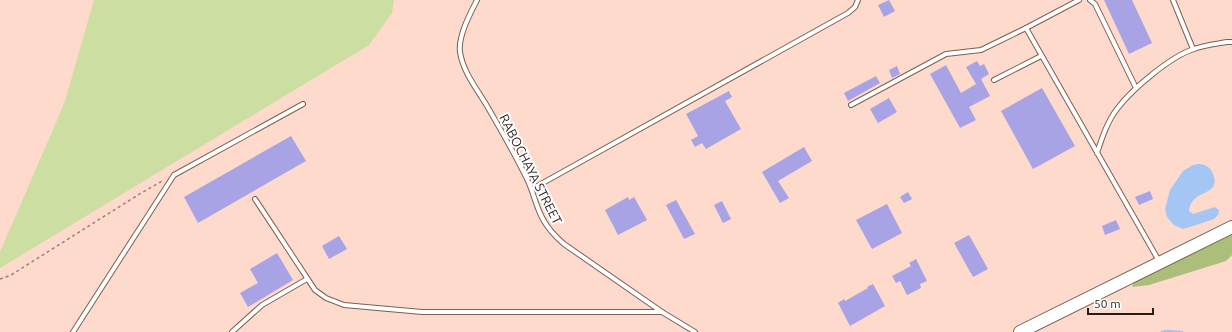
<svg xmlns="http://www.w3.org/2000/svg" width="1232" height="332" font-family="Ubuntu,sans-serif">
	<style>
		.green { fill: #cddea3 }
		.forest { fill: #abbe7a }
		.water { fill: #a4c6f4 }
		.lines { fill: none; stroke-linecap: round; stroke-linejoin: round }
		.stream { stroke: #a4c6f4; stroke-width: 2.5 }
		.building { fill: #a8a3e4 }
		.lane-casing { stroke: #7d5f52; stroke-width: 6 }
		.secondary-casing { stroke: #7d5f52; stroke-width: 14 }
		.path { stroke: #998176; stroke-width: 1.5; stroke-dasharray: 3 3; stroke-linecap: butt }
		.lane { stroke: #fff; stroke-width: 4 }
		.secondary { stroke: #fff; stroke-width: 12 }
		.labels { text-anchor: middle; stroke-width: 4; stroke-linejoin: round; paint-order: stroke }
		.street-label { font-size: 13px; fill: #281c16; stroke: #fff }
	</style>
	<rect width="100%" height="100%" fill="#fddacb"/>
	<!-- green -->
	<path class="green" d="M94,0H394L392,13L369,45L0,268V252L64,104Z"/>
	<!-- forest -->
	<path class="forest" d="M1232,234V255L1226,261L1149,285L1132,287L1134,282Z"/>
	<!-- water -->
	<path class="water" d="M1199,164C1202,164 1205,165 1208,167C1213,170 1217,182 1213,187C1205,196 1191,194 1189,211L1193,214L1215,207L1219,210L1218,215L1214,219L1190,227L1183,229L1174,225L1167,217L1165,209L1170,190L1183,171L1193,165Z"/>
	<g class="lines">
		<!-- stream -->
		<path class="stream" d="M1162,332L1166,331L1182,332"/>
	</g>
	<!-- building -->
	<g class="building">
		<path d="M889,0L895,11L884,17L878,5Z"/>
		<path d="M1104,0H1132L1152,43L1129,54Z"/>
		<path d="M977,61L980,66L984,64L989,74L981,79L990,96L969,107L976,120L960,128L930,74L946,65L961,93L976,84L966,67Z"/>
		<path d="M897,66L900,74L892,78L889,70Z"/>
		<path d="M876,76L880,83L848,101L844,93Z"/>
		<path d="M1042,88L1075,146L1033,169L1001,111Z"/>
		<path d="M729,91L732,97L725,101L741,129L706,149L702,143L695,147L691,140L698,136L686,114Z"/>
		<path d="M889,98L897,112L878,123L870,109Z"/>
		<path d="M291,136L306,161L198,223L184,197Z"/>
		<path d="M804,147L812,161L778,181L789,198L780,203L762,172Z"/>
		<path d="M1150,191L1153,199L1139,205L1135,197Z"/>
		<path d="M908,192L912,199L904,203L900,197Z"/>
		<path d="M628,197L629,200L634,197L647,220L618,235L605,210Z"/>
		<path d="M676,200L695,234L684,239L666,205Z"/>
		<path d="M722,201L731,219L723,223L714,205Z"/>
		<path d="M887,204L902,233L872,249L856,220Z"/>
		<path d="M1116,220L1120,229L1105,235L1102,226Z"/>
		<path d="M969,235L988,269L973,277L954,243Z"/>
		<path d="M339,236L347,249L329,259L322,246Z"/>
		<path d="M277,253L293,280L248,307L240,293L258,283L250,269Z"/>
		<path d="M916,259L927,281L920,284L921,288L907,295L900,281L896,283L892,276L911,266L909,263Z"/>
		<path d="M873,284L885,306L850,326L838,303L844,299L845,301L868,288L867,287Z"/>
	</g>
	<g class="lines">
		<!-- lane casing -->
		<g class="lane-casing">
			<g id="lane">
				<path d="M477,0C470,14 458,36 460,52C463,72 477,89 487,106C501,130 515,154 527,179C534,193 536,208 544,221C549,230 556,237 564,244L662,312L695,332"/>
				<path d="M1090,0L1095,4L1136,88"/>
				<path d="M1173,0L1193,49"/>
				<path d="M1026,28L1079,0"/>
				<path d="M994,80L1041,56"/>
				<path d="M851,105L946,54L981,50L1026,28L1159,261"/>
				<path d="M1097,153C1102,138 1107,122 1117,109C1132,89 1171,56 1194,49C1205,45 1216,44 1227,42H1232"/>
				<path d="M532,189L848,13L855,7L858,0"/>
				<path d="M255,199L315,290L326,298L344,305L422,312H662"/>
				<path d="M73,332L174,175L303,104"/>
				<path d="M232,332L262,305L307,279"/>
			</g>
		</g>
		<!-- secondary casing -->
		<g class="secondary-casing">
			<path id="secondary" d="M1020,332L1232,227"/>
		</g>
		<!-- path -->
		<path class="path" d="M0,279L11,275L138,195L162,181"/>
		<!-- lane -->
		<use href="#lane" class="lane"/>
		<!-- secondary -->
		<use href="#secondary" class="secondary"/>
	</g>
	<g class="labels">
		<!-- street labels -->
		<g class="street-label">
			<text transform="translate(531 169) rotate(63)" y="5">RABOCHAYA STREET</text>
		</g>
	</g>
	<!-- scale -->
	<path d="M1088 308v6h65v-6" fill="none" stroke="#281c16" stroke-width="2"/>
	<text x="1094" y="308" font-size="12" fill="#281c16" stroke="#ffffff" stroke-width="3" paint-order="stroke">50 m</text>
</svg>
